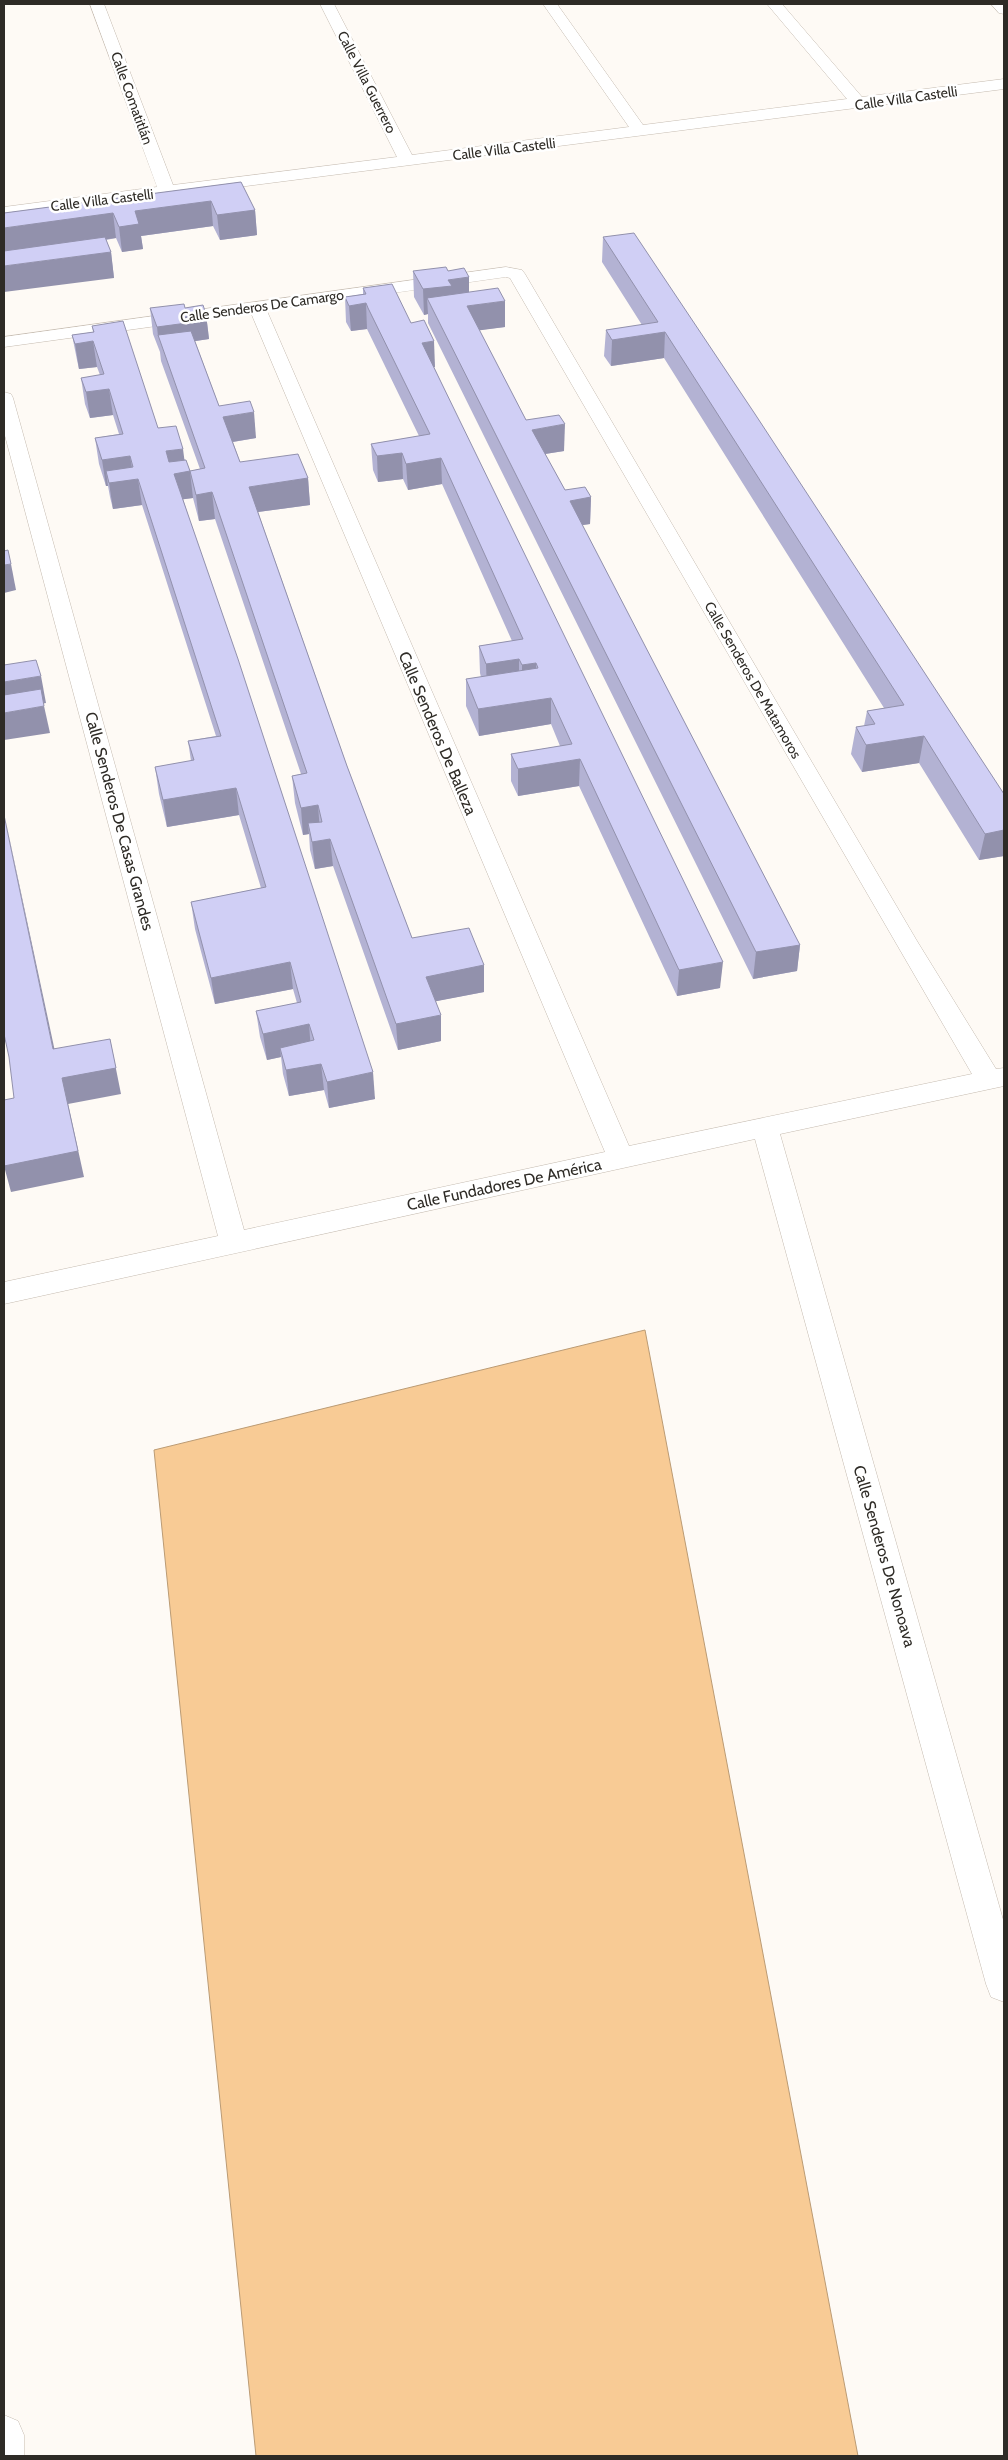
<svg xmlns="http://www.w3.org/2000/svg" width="1008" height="2460" font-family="Cabin,sans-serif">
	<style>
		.water { fill: #f8cb95; stroke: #bb9b74 }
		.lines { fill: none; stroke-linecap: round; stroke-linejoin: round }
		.street-casing { stroke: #c5bbb0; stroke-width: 1 }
		.street { fill: #fff; fill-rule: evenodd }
		.wall { fill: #b3b2d3 }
		.shaded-wall { fill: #9291ac }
		.building { fill: #d0cff5; stroke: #9291ac }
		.labels { text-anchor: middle; stroke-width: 5; stroke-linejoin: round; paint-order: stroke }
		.far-street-label { font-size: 14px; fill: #2e2b26; stroke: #fff }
		.street-label { font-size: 16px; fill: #2e2b26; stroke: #fff }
	</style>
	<rect width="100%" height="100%" fill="#fefaf5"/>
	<!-- water -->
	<path class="water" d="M645,1330L858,2456H256L154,1450Z"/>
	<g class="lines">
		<!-- street casing -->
		<g class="street-casing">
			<g id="street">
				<path d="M90,4H104L173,185L397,157L320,4H334L412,155L629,127L543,4H557L643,125L847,99L767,4H782L862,97L1004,79V89L4,217V207L157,187Z"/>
				<path d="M991,4H1004V14L999,13Z"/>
				<path d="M506,267L522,270L525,274L917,941L996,1069L1004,1068V1086L780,1134L1004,1923V2002L991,1997L986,1984L755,1139L4,1304V1282L218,1236L4,432V392L11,394L13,398L244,1230L605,1152L251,313L4,347V337ZM506,277L510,278L972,1074L629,1146L267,311Z"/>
				<path d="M4,2415L18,2421L24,2435V2456H4Z"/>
			</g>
		</g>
		<!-- street -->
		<use href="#street" class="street"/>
	</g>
	<!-- wall -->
	<g class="wall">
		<path d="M241,182L255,210L257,235L220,240L213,226L141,236L143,249L122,252L116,238L106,240L111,252L114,278L4,213Z"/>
		<path d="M603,237L1004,794V856L979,860L919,763L862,772L851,754L856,727L864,726L867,711L884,708L664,358L611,366L604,356L606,330L642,325L602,262Z"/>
		<path d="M413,271H448L469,277V292L505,327L479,330L526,420L564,451L545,454L565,490L591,497L590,524L582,525L800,945L797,971L753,979L428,323V314L424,315L414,297Z"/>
		<path d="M363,288L411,323L435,367H434L720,988L677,996L579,786L518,796L511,781V754L560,746L551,724L479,736L466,706V679L481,677L480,673L479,646L512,641L442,484L408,490L403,479L378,482L373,470L371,444L419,436L367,329L351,331L346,322L345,297L363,294Z"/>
		<path d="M150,308H185L206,314L209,339L195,341L219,406L256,438L233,442L240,462L308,478L310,505L258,512L347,766L412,938L484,965V992L436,1001L441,1041L398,1050L333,866L315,869L310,850L309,834L303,835L295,803L292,776L301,774L215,519L199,521L193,498L183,499L375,1099L329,1108L324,1090L289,1096L283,1074L281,1057L267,1060L260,1037L256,1011L297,1003L293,989L215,1004L195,929L191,902L261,888L239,815L167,827L159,794L155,767L191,761L188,741L216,736L142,505L113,509L110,497L108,486H106L99,464L95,438L119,434L113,415L90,418L85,404L81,378L100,375L97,367L79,369L77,360L72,335L93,332L92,326L158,428L185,460L190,471L200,469L161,361L160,352L153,334Z"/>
	</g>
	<!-- shaded-wall -->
	<g class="shaded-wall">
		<path d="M211,201L213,226L141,236L143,249L122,252L119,227L135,211Z"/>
		<path d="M255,210L257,235L220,240L217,215Z"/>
		<path d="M113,213L116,238L4,253V228Z"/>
		<path d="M111,252L114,278L4,292V266Z"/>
		<path d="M469,277V302L427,298L428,314L424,315L423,289L448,280Z"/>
		<path d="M505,301V327L467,332V306Z"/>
		<path d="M366,303L367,329L351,331L349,306Z"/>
		<path d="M206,314L209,339L189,342L158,336L157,327L185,317Z"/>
		<path d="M665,332L664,358L611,366L612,340Z"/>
		<path d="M93,341L97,367L79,369L75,344Z"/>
		<path d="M434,341L435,367L423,368L422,343Z"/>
		<path d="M109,389L113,415L90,418L86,392Z"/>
		<path d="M254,412L256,438L226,443L223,417Z"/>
		<path d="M565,424L564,451L532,456V430Z"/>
		<path d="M183,449L186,472L190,471L193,498L178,500L166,451Z"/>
		<path d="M402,453L403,479L378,482L377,456Z"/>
		<path d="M130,456L134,480L138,479L142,505L113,509L109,483L106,471L108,486H106L102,460Z"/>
		<path d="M441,458L442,484L408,490L406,464Z"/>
		<path d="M308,478L310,505L251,513L249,487Z"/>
		<path d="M212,492L215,519L199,521L196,495Z"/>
		<path d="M591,497L590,524L569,527L570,501Z"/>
		<path d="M11,564L16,590L4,593V565Z"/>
		<path d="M519,659V686L487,691L486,664Z"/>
		<path d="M536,663V690L522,692V665Z"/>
		<path d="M41,676L46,703L4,710V682Z"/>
		<path d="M551,698V724L479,736L478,709Z"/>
		<path d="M44,706L50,733L4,740V713Z"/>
		<path d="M924,736L919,763L862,772L866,745Z"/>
		<path d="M580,759L579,786L518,796V769Z"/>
		<path d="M236,788L239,815L167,827L163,800Z"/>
		<path d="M318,805L320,832L308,823L309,834L303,835L301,808Z"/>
		<path d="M4,813L60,1075L53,1049Z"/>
		<path d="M1004,830V856L979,860L985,834Z"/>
		<path d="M330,839L333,866L315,869L312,842Z"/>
		<path d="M800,945L797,971L753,979L756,952Z"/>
		<path d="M290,962L293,989L215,1004L211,978Z"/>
		<path d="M723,962L720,988L677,996L679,970Z"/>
		<path d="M484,965V992L427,1003L426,977Z"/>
		<path d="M441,1015V1041L398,1050L396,1024Z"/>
		<path d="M309,1024L311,1051L280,1048L281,1057L267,1060L263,1034Z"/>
		<path d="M110,1039L121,1094L68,1104L84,1177L11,1192L4,1166L62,1078Z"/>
		<path d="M321,1064L324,1090L289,1096L286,1070Z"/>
		<path d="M373,1072L375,1099L329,1108L327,1082Z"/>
	</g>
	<!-- building -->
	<g class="building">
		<path d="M241,182L255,210L217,215L211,201L135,211L139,224L119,227L113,213L4,228V213Z"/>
		<path d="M634,233L755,414L1004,794V830L985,834L924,736L866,745L856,727L875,724L867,711L904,705L665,332L612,340L606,330L658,322L603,237Z"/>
		<path d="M105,237L111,252L4,266V251Z"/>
		<path d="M446,267L448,271L464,268L469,277L448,280L452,286L423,289L413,271Z"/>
		<path d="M392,284L411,323L424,320L434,341L422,343L723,962L679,970L580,759L518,769L511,754L572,744L551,698L478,709L466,679L538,668L536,663L522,665L519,659L486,664L479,646L523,639L441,458L406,464L402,453L377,456L371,444L430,434L368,308L366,303L349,306L345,297L366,294L363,288Z"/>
		<path d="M498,288L505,301L467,306L526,420L559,415L565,424L532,430L565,490L585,487L591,497L570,501L800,945L756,952L427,298Z"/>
		<path d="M184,304L185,308L203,305L206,314L185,317L187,323L157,327L150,308Z"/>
		<path d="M123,321L158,428L176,426L183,449L166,451L169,462L186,460L190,471L205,468L158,335L191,331L219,406L250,401L254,412L223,417L240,462L298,454L308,478L249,487L347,766L412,938L469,928L484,965L426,977L441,1015L396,1024L330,839L312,842L308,823L322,822L318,805L301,808L292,776L307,773L212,492L196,495L190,471L174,474L238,659L373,1072L327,1082L321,1064L286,1070L280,1048L314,1040L309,1024L263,1034L256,1011L301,1002L290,962L211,978L191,902L266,887L236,788L163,800L155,767L194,760L188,741L221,736L138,479L109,483L106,471L133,467L130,456L102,460L95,438L123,434L109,389L86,392L81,378L104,374L93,341L75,344L72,335L94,332L92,326Z"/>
		<path d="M8,550L11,564L4,565V551Z"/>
		<path d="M36,660L41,676L4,682V665Z"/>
		<path d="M41,689L44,706L4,713V695Z"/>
		<path d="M4,815L53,1049L110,1039L116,1068L62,1078L78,1151L4,1166V1100L14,1098L9,1057L4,1034Z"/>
	</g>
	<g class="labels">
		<!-- far-street labels -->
		<g class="far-street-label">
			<text transform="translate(367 82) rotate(63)" y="5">Calle Villa Guerrero</text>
			<text transform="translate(132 98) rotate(70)" y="5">Calle Comatitlán</text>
			<text transform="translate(906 98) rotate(-8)" y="5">Calle Villa Castelli</text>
			<text transform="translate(504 149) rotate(-7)" y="5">Calle Villa Castelli</text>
			<text transform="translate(102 200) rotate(-7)" y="5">Calle Villa Castelli</text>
			<text transform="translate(262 306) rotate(-8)" y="5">Calle Senderos De Camargo</text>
			<text transform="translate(753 680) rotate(60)" y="5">Calle Senderos De Matamoros</text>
		</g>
		<!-- street labels -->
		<g class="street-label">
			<text transform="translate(438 733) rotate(67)" y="6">Calle Senderos De Balleza</text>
			<text transform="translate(120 821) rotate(75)" y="6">Calle Senderos De Casas Grandes</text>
			<text transform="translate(504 1184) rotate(-12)" y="6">Calle Fundadores De América</text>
			<text transform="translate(885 1556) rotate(74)" y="6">Calle Senderos De Nonoava</text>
		</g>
	</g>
	<!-- border -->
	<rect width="1008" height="2460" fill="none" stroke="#2e2b26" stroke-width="10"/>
</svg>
